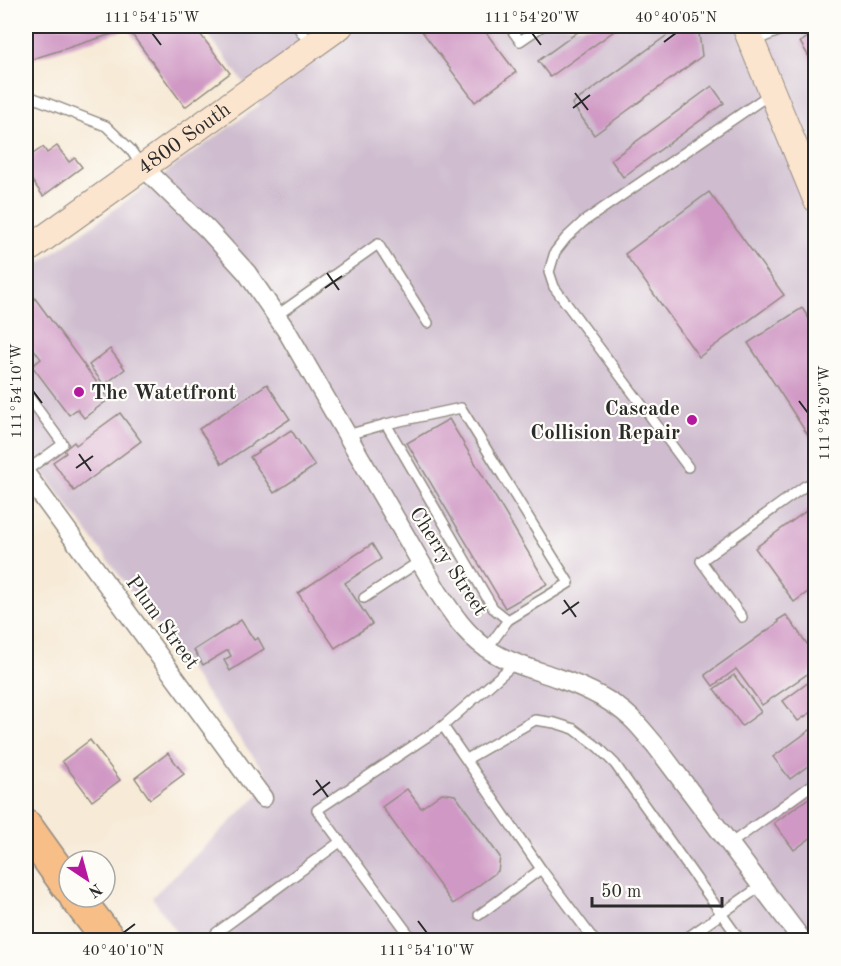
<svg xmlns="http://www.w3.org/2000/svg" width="841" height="966" font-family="'Old Standard TT',serif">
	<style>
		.industrial { fill: #cfbdcf }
		.building { fill: #d099c5 }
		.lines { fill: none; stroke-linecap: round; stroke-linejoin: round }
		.lane-casing { stroke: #918a81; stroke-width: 12 }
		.street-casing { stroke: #918a81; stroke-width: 21 }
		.secondary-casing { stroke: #918a81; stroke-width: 28 }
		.highway-casing { stroke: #918a81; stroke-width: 36 }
		.lane { stroke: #fff; stroke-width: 9 }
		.street { stroke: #fff; stroke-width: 18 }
		.secondary { stroke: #fce5cf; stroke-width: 26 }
		.highway { stroke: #f7be87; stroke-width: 33 }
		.ticks { fill: none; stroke: #2b2b2b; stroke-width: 2 }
		.poi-dot { fill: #b5179e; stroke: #fdfcf7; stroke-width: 2 }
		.labels { text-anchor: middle; stroke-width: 4.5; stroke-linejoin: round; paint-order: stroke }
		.street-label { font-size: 21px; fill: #2b2b2b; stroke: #fdfcf7 }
		.poi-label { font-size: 21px; font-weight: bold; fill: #2b2b2b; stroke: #fdfcf7; text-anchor: start }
		.neatline { fill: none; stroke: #2b2b2b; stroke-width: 2 }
		.ticks-label { font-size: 15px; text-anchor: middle; fill: #2b2b2b }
	</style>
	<rect width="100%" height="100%" fill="#fdfcf7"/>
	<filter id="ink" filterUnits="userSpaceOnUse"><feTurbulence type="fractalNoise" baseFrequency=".0167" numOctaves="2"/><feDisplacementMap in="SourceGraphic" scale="12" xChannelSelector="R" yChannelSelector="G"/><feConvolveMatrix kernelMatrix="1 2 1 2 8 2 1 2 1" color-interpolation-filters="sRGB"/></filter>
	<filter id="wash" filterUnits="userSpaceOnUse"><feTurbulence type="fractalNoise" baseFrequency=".008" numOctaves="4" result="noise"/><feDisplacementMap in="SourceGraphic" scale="24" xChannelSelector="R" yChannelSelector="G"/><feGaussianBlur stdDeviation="1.35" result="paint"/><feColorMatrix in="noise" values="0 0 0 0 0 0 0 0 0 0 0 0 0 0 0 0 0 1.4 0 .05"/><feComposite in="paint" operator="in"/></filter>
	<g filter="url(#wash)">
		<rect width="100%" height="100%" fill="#f7ead7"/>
		<!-- industrial -->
		<path class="industrial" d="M202,26H815V940H181L152,897L272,782L26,449V273L260,105Z"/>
		<g id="blocks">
			<!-- building -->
			<g class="building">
				<path d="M26,26H194L230,73L185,107L128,29L26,61Z"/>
				<path d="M418,26H481L516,72L475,102Z"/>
				<path d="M586,26H621L550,77L538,61Z"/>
				<path d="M680,26H693L699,33L702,56L594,135L572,104Z"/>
				<path d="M816,32V64L814,65L800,42Z"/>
				<path d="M712,86L724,103L623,177L611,160Z"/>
				<path d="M57,146L69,162L75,158L82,167L43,196L26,172V159L43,147L47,153Z"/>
				<path d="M709,192L784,295L699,357L625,254Z"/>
				<path d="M34,297L109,399L84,418L77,409L69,415L32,366L41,359L28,341L26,343V304Z"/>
				<path d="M802,308L816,329V441L813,443L748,343Z"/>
				<path d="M110,349L125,369L104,385L89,365Z"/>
				<path d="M267,384L290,419L222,464L199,429Z"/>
				<path d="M120,413L141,441L74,491L53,462L66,453L64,450L74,442L76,445Z"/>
				<path d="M449,419L547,584L505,608L407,443Z"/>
				<path d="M291,430L315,466L274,493L250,457Z"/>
				<path d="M816,504V586L794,602L755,548Z"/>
				<path d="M372,544L381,559L345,583L372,624L335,648L298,593Z"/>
				<path d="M786,615L816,656V668L762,705L736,669L713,686L705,675L779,622L778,620Z"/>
				<path d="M241,620L254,640L258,638L264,649L230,671L224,660L231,656L228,650L203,665L194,650Z"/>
				<path d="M734,675L761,712L742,726L714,689Z"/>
				<path d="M816,677V709L798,721L783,701Z"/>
				<path d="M810,730L816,737V760L790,779L773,757Z"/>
				<path d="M90,740L120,780L92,801L62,761Z"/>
				<path d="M168,753L184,774L150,799L135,778Z"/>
				<path d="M407,789L421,808L442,793L455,795L500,857L498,871L453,904L382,807Z"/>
				<path d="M816,793V834L794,850L774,823Z"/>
			</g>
		</g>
	</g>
	<g filter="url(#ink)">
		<use href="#blocks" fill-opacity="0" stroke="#918a81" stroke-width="1.5"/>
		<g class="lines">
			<!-- lane casing -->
			<g class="lane-casing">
				<g id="lane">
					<path d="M297,26L310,44"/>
					<path d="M509,26L520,41L542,26"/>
					<path d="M754,41L779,31L787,26"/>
					<path d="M26,95L106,126L130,149L141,165"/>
					<path d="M276,316L378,244L428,323"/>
					<path d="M26,393L63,444L26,471"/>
					<path d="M347,435L386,424L461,408L569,583L508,620L493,608L386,424"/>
					<path d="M688,467L554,287L549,272L555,252L566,238L583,222L770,94"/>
					<path d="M364,598L420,561"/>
					<path d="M742,617L701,561L805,486L816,481"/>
					<path d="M487,649L508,620"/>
					<path d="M514,664L443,726L541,869L594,940"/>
					<path d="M467,759L535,720L555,723L574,729L599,748L615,764L740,940"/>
					<path d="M730,844L816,782"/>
					<path d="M479,915L541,869"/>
					<path d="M216,933L340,842"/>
					<path d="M413,940L317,810L443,726"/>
					<path d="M684,940L761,886"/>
				</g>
			</g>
			<!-- street casing -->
			<g class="street-casing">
				<g id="street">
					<path d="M143,167L208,230L247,273L288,333L438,592C452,613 465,633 486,648C508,663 533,669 558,678C584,687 611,699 631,718C640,726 648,737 656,746L802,940"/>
					<path d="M26,474L263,798"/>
				</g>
			</g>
			<!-- secondary casing -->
			<g class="secondary-casing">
				<g id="secondary">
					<path d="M745,26L816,199"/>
					<path id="s1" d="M26,251L340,26"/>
				</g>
			</g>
			<!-- highway casing -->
			<g class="highway-casing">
				<g id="highway">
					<path d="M26,827L69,887"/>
					<path d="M76,897L109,940"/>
				</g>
			</g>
			<!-- lane -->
			<use href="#lane" class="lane"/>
			<!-- street -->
			<use href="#street" class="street"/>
			<!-- secondary -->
			<use href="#secondary" class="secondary"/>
			<!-- highway -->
			<use href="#highway" class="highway"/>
		</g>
	</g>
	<!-- ticks -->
	<path class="ticks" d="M152,33L161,45M532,33L541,45M664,42L676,33M575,93L588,110M573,108L590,95M327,273L339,290M325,288L342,276M33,391L42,403M799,401L808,413M79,454L91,471M76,468L93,456M564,600L576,617M562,614L579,602M316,780L328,797M313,795L330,782M418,921L427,933M123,933L135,924"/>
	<!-- markers -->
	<g class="poi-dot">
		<circle cx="79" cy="392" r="6"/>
		<circle cx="692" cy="420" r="6"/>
	</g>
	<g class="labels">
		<!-- street labels -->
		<g class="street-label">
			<text dy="7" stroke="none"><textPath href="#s1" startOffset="194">4800 South</textPath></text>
			<text transform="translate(449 561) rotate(57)" y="7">Cherry Street</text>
			<text transform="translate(163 622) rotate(54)" y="7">Plum Street</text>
		</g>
		<!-- poi labels -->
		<g class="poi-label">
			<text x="91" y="399">The Watetfront</text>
			<text x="680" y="415" text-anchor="end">Cascade<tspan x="680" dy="24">Collision Repair</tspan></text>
		</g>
	</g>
	<!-- margin -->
	<rect width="841" height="966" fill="none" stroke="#fdfcf7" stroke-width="66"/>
	<!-- north arrow -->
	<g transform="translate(87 879) rotate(144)"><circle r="28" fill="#fdfcf7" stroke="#a9a8a5" stroke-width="1.5"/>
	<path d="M0-4.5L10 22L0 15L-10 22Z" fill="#b5179e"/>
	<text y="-9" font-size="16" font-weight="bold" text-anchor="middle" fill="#2b2b2b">N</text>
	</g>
	<!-- scale -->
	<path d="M592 897v9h130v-9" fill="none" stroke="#2b2b2b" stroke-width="3"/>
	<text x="601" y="897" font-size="18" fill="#2b2b2b" stroke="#fdfcf7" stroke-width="4.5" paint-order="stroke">50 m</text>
	<rect x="33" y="33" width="775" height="900" class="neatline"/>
	<g class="ticks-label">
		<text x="152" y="22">111°54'15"W</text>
		<text x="532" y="22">111°54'20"W</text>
		<text x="676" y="22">40°40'05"N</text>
		<text transform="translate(16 391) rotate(-90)" y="5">111°54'10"W</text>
		<text transform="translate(824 413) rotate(-90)" y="5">111°54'20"W</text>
		<text x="123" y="955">40°40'10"N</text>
		<text x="427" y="955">111°54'10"W</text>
	</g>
</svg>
